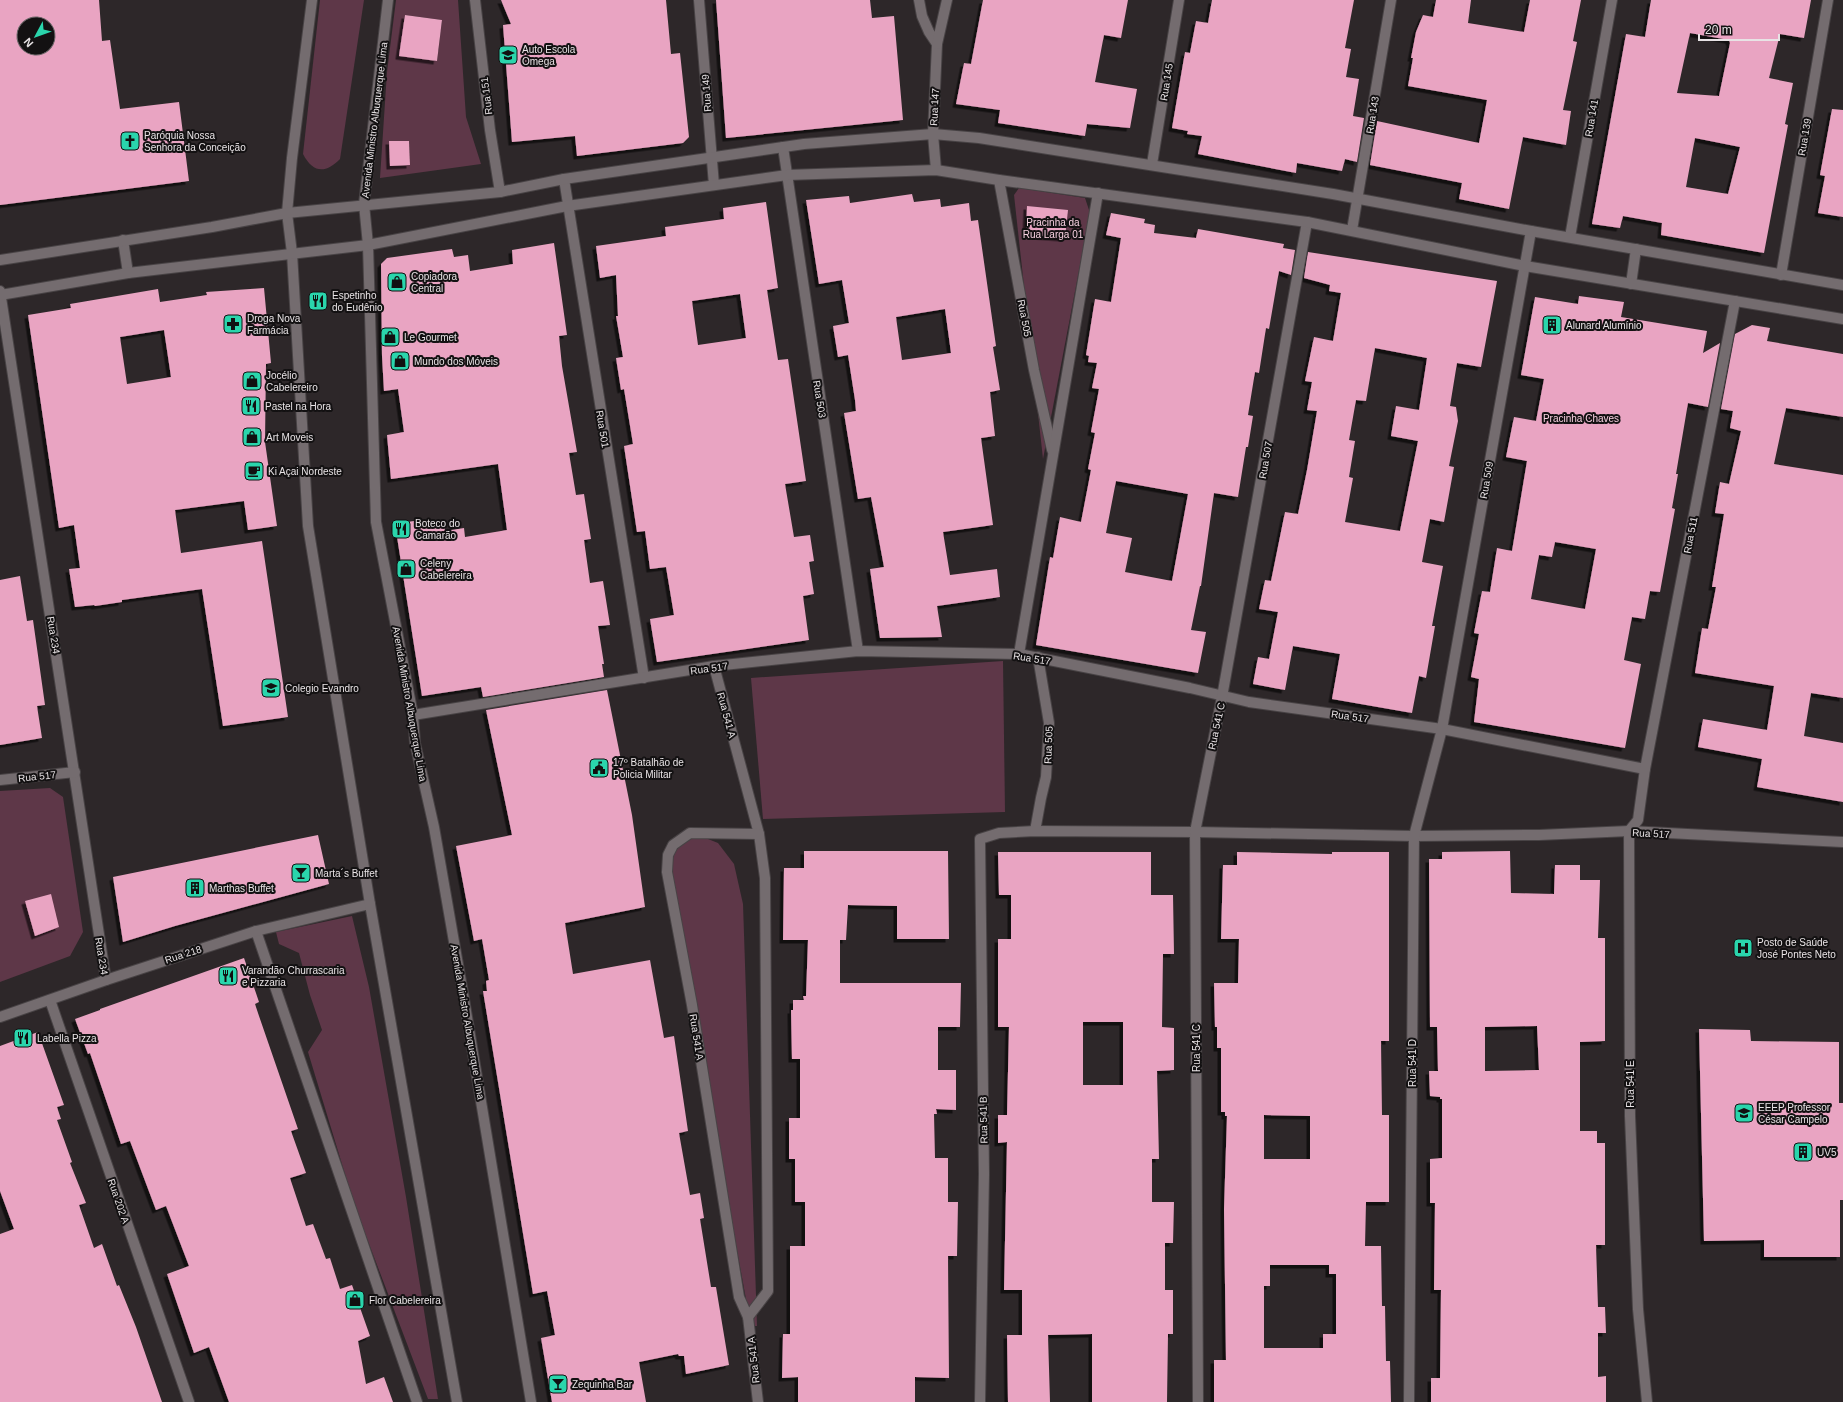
<svg xmlns="http://www.w3.org/2000/svg" width="1843" height="1402" font-family="Arial,sans-serif">
	<style>
		.green { fill: #5e3748; fill-rule: evenodd }
		.building { fill: #e9a4c2; fill-rule: evenodd; filter: url(#shadow) }
		.lines { fill: none; stroke-linecap: round; stroke-linejoin: round }
		.minor-casing { stroke: #484345; stroke-width: 12 }
		.tertiary-casing { stroke: #484345; stroke-width: 12 }
		.minor { stroke: #746c6f; stroke-width: 10 }
		.tertiary { stroke: #746c6f; stroke-width: 10 }
		.labels { text-anchor: middle; stroke-width: 4; stroke-linejoin: round; paint-order: stroke }
		.poi-label { font-size: 10px; fill: #e8e3e5; stroke: #131112; text-anchor: start }
		.street-label { font-size: 10px; fill: #e8e3e5; stroke: #131112 }
		.park-label { font-size: 10px; fill: #f7d0e0; stroke: #131112 }
	</style>
	<defs>
		<filter id="shadow"><feDropShadow dx="-3.5" dy="3.5" stdDeviation="0" flood-color="#0009"/></filter>
	</defs>
	<rect width="100%" height="100%" fill="#2d2729"/>
	<!-- green -->
	<g class="green">
		<path d="M320,0H364L340,159C325,174 313,173 303,154Z"/>
		<path d="M396,0H458L466,117L481,164L380,178L387,72ZM405,15L442,20L437,61L399,56ZM389,141H409L410,165L390,166Z"/>
		<path d="M1019,188L1085,198L1090,213L1043,459L1014,195Z"/>
		<path d="M1003,661L1005,812L763,819L751,678Z"/>
		<path d="M50,788L63,797L83,932L70,956L0,982V791Z"/>
		<path d="M698,835L718,843L734,864L743,904L757,1326H751L667,872L670,853L684,838Z"/>
		<path d="M352,916L369,987L406,1197L438,1399H428L355,1207L308,1052L322,1030L310,995L299,953L279,944L276,932Z"/>
	</g>
	<!-- building -->
	<g class="building">
		<path d="M0,0H99L102,41L110,40L120,109L179,102L189,181L0,205ZM24,24H48V48H24Z"/>
		<path d="M501,0H666L671,54L680,53L689,137L683,143L577,156L575,136L512,142L503,25L511,24Z"/>
		<path d="M716,0H870L872,18L894,16L903,120L726,138Z"/>
		<path d="M983,0H1128L1121,38L1104,35L1095,82L1137,89L1130,128L1087,124L1085,136L998,123L1000,110L956,104L964,63L971,64Z"/>
		<path d="M1212,0H1354L1345,48L1351,49L1346,77L1359,79L1353,116L1364,118L1357,162L1345,159L1342,171L1297,163L1296,173L1198,154L1202,136L1187,134L1188,131L1172,128L1185,52L1190,53L1196,21L1208,23Z"/>
		<path d="M1436,0H1471L1468,23L1524,32L1530,0H1581L1573,41L1577,42L1563,110L1571,111L1566,145L1523,137L1509,209L1459,199L1462,183L1370,165L1377,121L1479,143L1487,100L1408,86L1413,58H1411L1416,32L1423,15L1433,17Z"/>
		<path d="M1651,0H1811L1804,38L1780,34L1769,78L1793,83L1785,124L1788,125L1764,253L1661,235L1662,223L1623,216L1620,228L1592,224L1626,34L1645,37ZM1690,33L1729,40L1730,43L1719,96L1677,93ZM1695,138L1740,147L1728,194L1686,187Z"/>
		<path d="M405,15L442,20L437,61L399,56Z"/>
		<path d="M1832,109L1843,110V217L1818,213L1825,176L1820,175Z"/>
		<path d="M389,141H409L410,165L390,166Z"/>
		<path d="M912,194L914,202L940,199L941,207L969,203L971,221L978,220L996,346L993,347L1000,390L990,392L995,436L981,438L993,525L943,532L950,575L997,569L1000,597L937,606L942,637L880,638L870,569L884,567L871,497L858,499L844,413L856,411L855,400L848,355L838,357L833,326L849,323L842,280L819,284L806,200L849,196L850,203ZM945,309L951,353L902,360L896,317Z"/>
		<path d="M766,202L778,288L767,290L778,360L788,359L806,481L785,484L794,537L810,535L814,561L809,562L814,594L803,596L809,640L657,662L650,619L674,615L666,567L650,569L645,531L637,532L624,446L633,444L624,389L621,390L616,358L623,357L616,316H618L616,275L600,278L596,246L666,236L665,227L724,219L723,208ZM740,294L746,338L698,345L692,301Z"/>
		<path d="M1027,206L1068,210L1065,238L1026,235Z"/>
		<path d="M1111,213L1145,219L1144,223L1155,225L1154,233L1196,238L1198,229L1284,244L1283,248L1295,250L1291,275L1279,271L1269,329L1266,328L1259,373L1255,372L1248,415L1253,416L1248,447H1246L1238,497L1214,493L1201,586H1200L1191,630L1206,632L1198,673L1036,645L1050,557L1053,558L1060,517L1081,522L1091,470L1088,469L1095,433L1091,432L1099,389L1092,388L1097,363L1088,362L1089,356L1086,355L1095,299L1111,302L1121,238L1106,235ZM1116,481L1188,494L1172,581L1125,572L1132,538L1106,533Z"/>
		<path d="M554,243L567,335L559,336L562,366L577,452L569,453L576,495L584,494L591,539L584,540L590,583L603,581L610,625L598,626L604,664H602L604,677L483,697L481,687L422,696L395,524L420,520L422,528L444,525L445,531L464,528L465,537L507,530L498,464L391,479L387,435L404,432L398,389L384,391L382,356L381,264L387,258L452,249L454,257L468,255L470,271L513,264L512,250Z"/>
		<path d="M1308,252L1497,281L1481,367L1457,363L1450,406L1456,407L1458,421L1449,466L1454,467L1444,522L1430,519L1422,562L1443,566L1432,626H1435L1426,678L1419,676L1412,713L1332,699L1340,654L1293,646L1285,690L1253,684L1258,657L1269,659L1278,612L1259,609L1265,580L1271,581L1285,512L1298,514L1307,470L1317,411L1307,410L1312,382L1305,381L1314,337L1333,341L1341,293L1329,291L1330,285L1304,278ZM1375,348L1427,358L1419,410L1396,406L1391,436L1418,441L1400,531L1345,522L1353,478L1349,477L1355,441L1349,440L1356,400L1366,401Z"/>
		<path d="M264,288L271,363L266,364L265,442L277,526L248,530L244,501L175,510L181,553L262,541L288,717L223,726L202,589L122,600V602L95,606L94,605L75,607L69,569L80,568L74,525L59,528L28,315L71,308L70,304L158,289L160,302L207,295L206,292ZM164,330L171,377L127,384L120,337Z"/>
		<path d="M1579,296L1624,302L1621,317L1707,331L1703,353L1720,343L1708,407L1688,403L1676,474H1678L1672,508L1675,509L1660,592L1650,591L1645,619L1632,617L1624,660L1641,664L1625,748L1474,722L1479,679L1471,677L1479,634L1474,633L1482,591L1490,592L1497,548L1512,551L1527,461L1506,457L1514,417L1536,421L1544,379L1521,375L1535,297L1578,304ZM1555,542L1596,549L1585,609L1531,599L1539,555L1552,557Z"/>
		<path d="M1752,325L1770,328L1767,341L1843,354V417L1786,408L1774,464L1843,475V698L1811,693L1804,736L1843,743V802L1757,787L1762,759L1698,747L1703,719L1767,730L1774,686L1695,673L1702,628L1708,629L1716,587H1712L1724,514L1715,513L1720,482L1729,484L1741,431L1730,428L1733,411L1721,409L1735,334Z"/>
		<path d="M20,576L27,621L33,620L45,705L37,706L42,738L0,745V580Z"/>
		<path d="M607,690L632,815L645,907L565,923L573,974L650,960L664,1038L674,1036L688,1131L679,1133L690,1195L700,1193L704,1218L700,1219L711,1287H716L729,1365L686,1374L684,1356H679L678,1354L639,1362L646,1402H552L541,1338L555,1335L547,1291L533,1294L483,991H487L486,981L489,980L482,939L474,941L456,846L512,835L486,710Z"/>
		<path d="M318,835L329,884L175,926L123,942L113,877Z"/>
		<path d="M804,851H948L949,939H897V906L848,905L846,940H840V983H961L960,1027H938V1070H956V1110L936,1109L937,1114H934L935,1158H948V1202H958L957,1256H948L949,1378L915,1377V1402H798V1377L782,1378L783,1334H790V1246H805V1202H795V1159H789V1118H800V1059H792L791,1010H793V1000H804L803,996H806L808,940H783L784,868H804Z"/>
		<path d="M1510,851L1511,893L1554,894L1555,865H1580V880H1600L1598,938H1605V1041L1580,1042V1131H1597V1143H1605V1245H1596L1598,1307H1605L1606,1333H1598V1377L1606,1376V1402H1431V1378H1440L1441,1290H1434L1435,1203H1430V1159L1442,1158V1099H1440V1097L1430,1096L1429,1071H1438L1437,1027H1430L1429,859H1442V852ZM1537,1026L1539,1070L1485,1071V1027Z"/>
		<path d="M998,852H1151V895H1173L1174,954H1163L1162,1027L1174,1028V1070L1157,1071L1159,1159H1152V1202H1174L1173,1243H1165V1290H1173V1334H1168L1167,1402H1092V1334L1048,1335L1050,1402H1008L1007,1335H1022V1290H1004L1007,1142L998,1143V1115H1007L1009,1027H998V939H1011V895H999ZM1083,1022H1123V1085H1083Z"/>
		<path d="M1237,852L1332,854V852H1389V1041H1381L1382,1115H1389V1202H1366L1365,1246H1381L1382,1306H1385L1386,1361H1390L1391,1402H1214V1360H1226L1224,1209L1227,1116H1225V1112H1221V1048H1217V1027H1215L1214,983H1238L1239,939H1221L1223,865H1237ZM1264,1115L1310,1116V1159H1264ZM1270,1265H1329V1274H1336V1334H1323V1348H1264V1286H1270Z"/>
		<path d="M51,894L59,927L35,936L25,901Z"/>
		<path d="M244,958L259,1002L255,1004L259,1016L298,1129L291,1131L306,1173L290,1178L306,1226L313,1224L326,1259L330,1258L340,1289L352,1285L370,1336L358,1341L366,1384L384,1377L393,1402H229L209,1347L194,1353L167,1274L189,1266L166,1206L156,1210L130,1141L121,1144L90,1053L88,1054L75,1019L100,1010V1009Z"/>
		<path d="M1699,1029L1750,1030L1751,1041L1839,1042V1103H1843V1200H1840V1257H1764V1240L1704,1241Z"/>
		<path d="M38,1032L64,1105L57,1107L61,1119L57,1120L72,1162L70,1163L86,1203L79,1205L94,1248L102,1244L117,1286L119,1285L136,1327L162,1402H0V1234L14,1229L0,1191V1046Z"/>
	</g>
	<g class="lines">
		<!-- minor casing -->
		<g class="minor-casing">
			<g id="minor">
				<path d="M475,0L490,130L500,192"/>
				<path d="M699,0L714,185"/>
				<path d="M919,0L922,16L929,32L937,44L933,134L936,170"/>
				<path d="M937,44L947,0"/>
				<path d="M783,147L858,651"/>
				<path d="M1152,164L1179,0"/>
				<path d="M564,179L644,678"/>
				<path d="M999,180L1034,370L1052,450"/>
				<path d="M1352,230L1391,0"/>
				<path d="M1570,237L1612,0"/>
				<path d="M1781,275L1828,0"/>
				<path d="M0,291L106,980"/>
				<path d="M1019,654L1098,193"/>
				<path d="M714,666L759,834L765,878L768,1291L748,1317"/>
				<path d="M413,715L714,666L858,651L1019,654L1190,688L1249,702L1442,729L1645,769"/>
				<path d="M0,780L75,772"/>
				<path d="M1035,831L1041,798L1046,777L1049,723L1038,657"/>
				<path d="M256,931L417,1402"/>
				<path d="M50,1000L189,1402"/>
				<path d="M0,1017L106,980L256,931L370,904"/>
				<path d="M758,1402L748,1317L739,1297L692,1005L667,872L668,855L673,845L690,833L759,834"/>
				<path d="M980,1402L984,1174L980,839L999,833L1035,831L1195,832L1414,836L1539,835L1629,831L1843,842"/>
				<path d="M1198,1402L1195,832L1222,697L1307,222"/>
				<path d="M1409,1402L1414,836L1442,729L1531,231"/>
				<path d="M1647,1402L1638,1309L1630,1116L1629,831L1638,820L1645,769L1735,301"/>
			</g>
		</g>
		<!-- tertiary casing -->
		<g class="tertiary-casing">
			<g id="tertiary">
				<path d="M312,0L292,158L287,213L292,253L308,526L370,904L457,1402"/>
				<path d="M388,0L364,204L368,245L376,522L413,715L415,743L434,827L464,999L531,1402"/>
				<path d="M123,240L128,273"/>
				<path d="M0,260L212,227L287,213L500,192L564,179L804,144L933,134L979,138L1333,194L1531,231L1843,285"/>
				<path d="M1631,284L1636,249"/>
				<path d="M0,295L128,273L368,245L567,206L787,175L936,170L999,180L1307,222L1525,266L1843,319"/>
			</g>
		</g>
		<!-- minor -->
		<use href="#minor" class="minor"/>
		<!-- tertiary -->
		<use href="#tertiary" class="tertiary"/>
	</g>
	<!-- icons -->
	<defs>
		<g id="school-square" transform="scale(1)"><rect x="-9" y="-9" width="18" height="18" rx="4" fill="#2ad5ac" stroke="#131112"/><path d="M0-5L7-2L0 1L-7-2ZM-4 1L0 2.5L4 1V4Q0 6-4 4Z" fill="#111"/></g>
		<g id="church-square" transform="scale(1)"><rect x="-9" y="-9" width="18" height="18" rx="4" fill="#2ad5ac" stroke="#131112"/><path d="M-1.2-6h2.4v3.5h3.3v2.4h-3.3V6h-2.4V-.1h-3.3v-2.4h3.3Z" fill="#111"/></g>
		<g id="shop-square" transform="scale(1)"><rect x="-9" y="-9" width="18" height="18" rx="4" fill="#2ad5ac" stroke="#131112"/><path d="M-5-2.5h2.3a2.7 3.5 0 0 1 5.4 0H5L5.5 6h-11ZM-1.5-2.5h3a1.5 2.3 0 0 0-3 0Z" fill="#111"/></g>
		<g id="restaurant-square" transform="scale(1)"><rect x="-9" y="-9" width="18" height="18" rx="4" fill="#2ad5ac" stroke="#131112"/><path d="M-5-6h1v4h1v-4h1v4h1v-4h1v5L-1.5 .5V6h-2V.5L-5-1ZM5-6V6H3V1.5H1.5Q1.5-4 5-6Z" fill="#111"/></g>
		<g id="pharmacy-square" transform="scale(1)"><rect x="-9" y="-9" width="18" height="18" rx="4" fill="#2ad5ac" stroke="#131112"/><path d="M-2-6h4v4h4v4h-4v4h-4v-4h-4v-4h4Z" fill="#111"/></g>
		<g id="building-square" transform="scale(1)"><rect x="-9" y="-9" width="18" height="18" rx="4" fill="#2ad5ac" stroke="#131112"/><path d="M-4-6H4V6H1V3H-1V6H-4ZM-2.5-4.3h1.7v1.8h-1.7ZM.8-4.3h1.7v1.8H.8ZM-2.5-1h1.7V.8h-1.7ZM.8-1h1.7V.8H.8Z" fill="#111"/></g>
		<g id="cafe-square" transform="scale(1)"><rect x="-9" y="-9" width="18" height="18" rx="4" fill="#2ad5ac" stroke="#131112"/><path d="M-5.5-4.5H6V0H3Q3 3.5 0 3.5H-2.5Q-5.5 3.5-5.5 0ZM3-3.2v2h1.7v-2ZM-6 4.5H4V6H-6Z" fill="#111"/></g>
		<g id="civic-square" transform="scale(1)"><rect x="-9" y="-9" width="18" height="18" rx="4" fill="#2ad5ac" stroke="#131112"/><path d="M-.6-6.5H3V-4.5H.6V-3L4-1V1h2V6H-6V1h2V-1L-.6-3ZM-1.2 2.5V6h2.4V2.5Z" fill="#111"/></g>
		<g id="bar-square" transform="scale(1)"><rect x="-9" y="-9" width="18" height="18" rx="4" fill="#2ad5ac" stroke="#131112"/><path d="M-6-5H6L.8 .8V4.5H3.5V6h-7V4.5H-.8V.8Z" fill="#111"/></g>
		<g id="hospital-square" transform="scale(1)"><rect x="-9" y="-9" width="18" height="18" rx="4" fill="#2ad5ac" stroke="#131112"/><path d="M-5-5h3v3.5h4V-5h3V5h-3V1.5h-4V5h-3Z" fill="#111"/></g>
	</defs>
	<g fill-rule="evenodd">
		<use href="#school-square" x="508" y="55"/>
		<use href="#church-square" x="130" y="141"/>
		<use href="#shop-square" x="397" y="282"/>
		<use href="#restaurant-square" x="318" y="301"/>
		<use href="#pharmacy-square" x="233" y="324"/>
		<use href="#building-square" x="1552" y="325"/>
		<use href="#shop-square" x="390" y="337"/>
		<use href="#shop-square" x="400" y="361"/>
		<use href="#shop-square" x="252" y="381"/>
		<use href="#restaurant-square" x="251" y="406"/>
		<use href="#shop-square" x="252" y="437"/>
		<use href="#cafe-square" x="254" y="471"/>
		<use href="#restaurant-square" x="401" y="529"/>
		<use href="#shop-square" x="406" y="569"/>
		<use href="#school-square" x="271" y="688"/>
		<use href="#civic-square" x="599" y="768"/>
		<use href="#bar-square" x="301" y="873"/>
		<use href="#building-square" x="195" y="888"/>
		<use href="#hospital-square" x="1743" y="948"/>
		<use href="#restaurant-square" x="228" y="976"/>
		<use href="#restaurant-square" x="23" y="1038"/>
		<use href="#school-square" x="1744" y="1113"/>
		<use href="#building-square" x="1803" y="1152"/>
		<use href="#shop-square" x="355" y="1300"/>
		<use href="#bar-square" x="558" y="1384"/>
	</g>
	<g class="labels">
		<!-- poi labels -->
		<g class="poi-label">
			<text x="522" y="53">Auto Escola<tspan x="522" dy="12">Omega</tspan></text>
			<text x="144" y="139">Paróquia Nossa<tspan x="144" dy="12">Senhora da Conceição</tspan></text>
			<text x="411" y="280">Copiadora<tspan x="411" dy="12">Central</tspan></text>
			<text x="332" y="299">Espetinho<tspan x="332" dy="12">do Eudênio</tspan></text>
			<text x="247" y="322">Droga Nova<tspan x="247" dy="12">Farmácia</tspan></text>
			<text x="1566" y="329">Alunard Alumínio</text>
			<text x="404" y="341">Le Gourmet</text>
			<text x="414" y="365">Mundo dos Móveis</text>
			<text x="266" y="379">Jocélio<tspan x="266" dy="12">Cabelereiro</tspan></text>
			<text x="265" y="410">Pastel na Hora</text>
			<text x="266" y="441">Art Moveis</text>
			<text x="268" y="475">Ki Açai Nordeste</text>
			<text x="415" y="527">Boteco do<tspan x="415" dy="12">Camarão</tspan></text>
			<text x="420" y="567">Celeny<tspan x="420" dy="12">Cabelereira</tspan></text>
			<text x="285" y="692">Colegio Evandro</text>
			<text x="613" y="766">17º Batalhão de<tspan x="613" dy="12">Policia Militar</tspan></text>
			<text x="315" y="877">Marta´s Buffet</text>
			<text x="209" y="892">Marthas Buffet</text>
			<text x="1757" y="946">Posto de Saúde<tspan x="1757" dy="12">José Pontes Neto</tspan></text>
			<text x="242" y="974">Varandão Churrascaria<tspan x="242" dy="12">e Pizzaria</tspan></text>
			<text x="37" y="1042">Labella Pizza</text>
			<text x="1758" y="1111">EEEP Professor<tspan x="1758" dy="12">César Campelo</tspan></text>
			<text x="1817" y="1156">UV5</text>
			<text x="369" y="1304">Flor Cabelereira</text>
			<text x="572" y="1388">Zequinha Bar</text>
		</g>
		<!-- street labels -->
		<g class="street-label">
			<text transform="translate(1166 82) rotate(-81)" y="4">Rua 145</text>
			<text transform="translate(706 93) rotate(-94)" y="4">Rua 149</text>
			<text transform="translate(486 96) rotate(-97)" y="4">Rua 151</text>
			<text transform="translate(934 107) rotate(-87)" y="4">Rua 147</text>
			<text transform="translate(1372 115) rotate(-81)" y="4">Rua 143</text>
			<text transform="translate(1591 118) rotate(-80)" y="4">Rua 141</text>
			<text transform="translate(374 120) rotate(-83)" y="4">Avenida Ministro Albuquerque Lima</text>
			<text transform="translate(1804 137) rotate(-80)" y="4">Rua 139</text>
			<text transform="translate(1025 318) rotate(79)" y="4">Rua 505</text>
			<text transform="translate(820 399) rotate(81)" y="4">Rua 503</text>
			<text transform="translate(603 429) rotate(81)" y="4">Rua 501</text>
			<text transform="translate(1265 460) rotate(-80)" y="4">Rua 507</text>
			<text transform="translate(1486 480) rotate(-80)" y="4">Rua 509</text>
			<text transform="translate(1690 535) rotate(-79)" y="4">Rua 511</text>
			<text transform="translate(54 635) rotate(81)" y="4">Rua 234</text>
			<text transform="translate(1032 658) rotate(9)" y="4">Rua 517</text>
			<text transform="translate(709 668) rotate(-8)" y="4">Rua 517</text>
			<text transform="translate(410 704) rotate(80)" y="4">Avenida Ministro Albuquerque Lima</text>
			<text transform="translate(727 715) rotate(75)" y="4">Rua 541 A</text>
			<text transform="translate(1350 716) rotate(8)" y="4">Rua 517</text>
			<text transform="translate(1216 726) rotate(-78)" y="4">Rua 541 C</text>
			<text transform="translate(1048 745) rotate(-88)" y="4">Rua 505</text>
			<text transform="translate(37 776) rotate(-6)" y="4">Rua 517</text>
			<text transform="translate(1651 833) rotate(3)" y="4">Rua 517</text>
			<text transform="translate(183 954) rotate(-18)" y="4">Rua 218</text>
			<text transform="translate(102 956) rotate(81)" y="4">Rua 234</text>
			<text transform="translate(468 1022) rotate(80)" y="4">Avenida Ministro Albuquerque Lima</text>
			<text transform="translate(697 1037) rotate(81)" y="4">Rua 541 A</text>
			<text transform="translate(1196 1048) rotate(-90)" y="4">Rua 541 C</text>
			<text transform="translate(1412 1063) rotate(-90)" y="4">Rua 541 D</text>
			<text transform="translate(1630 1084) rotate(-90)" y="4">Rua 541 E</text>
			<text transform="translate(983 1120) rotate(-91)" y="4">Rua 541 B</text>
			<text transform="translate(119 1201) rotate(71)" y="4">Rua 202 A</text>
			<text transform="translate(753 1360) rotate(-96)" y="4">Rua 541 A</text>
		</g>
		<!-- park labels -->
		<g class="park-label">
			<text x="1053" y="226">Pracinha da<tspan x="1053" dy="12">Rua Larga 01</tspan></text>
			<text x="1581" y="422">Pracinha Chaves</text>
		</g>
	</g>
	<!-- north arrow -->
	<g transform="translate(36 36) rotate(229)"><circle r="19" fill="#131112" stroke="#686566"/>
	<path d="M0-3L7 15L0 10L-7 15Z" fill="#2ad5ac"/>
	<text y="-6" font-size="11" font-weight="bold" text-anchor="middle" fill="#e8e3e5">N</text>
	</g>
	<!-- scale -->
	<path d="M1699 34v6h80v-6" fill="none" stroke="#e8e3e5" stroke-width="2"/>
	<text x="1705" y="34" font-size="12" fill="#e8e3e5" stroke="#131112" stroke-width="3" paint-order="stroke">20 m</text>
</svg>
